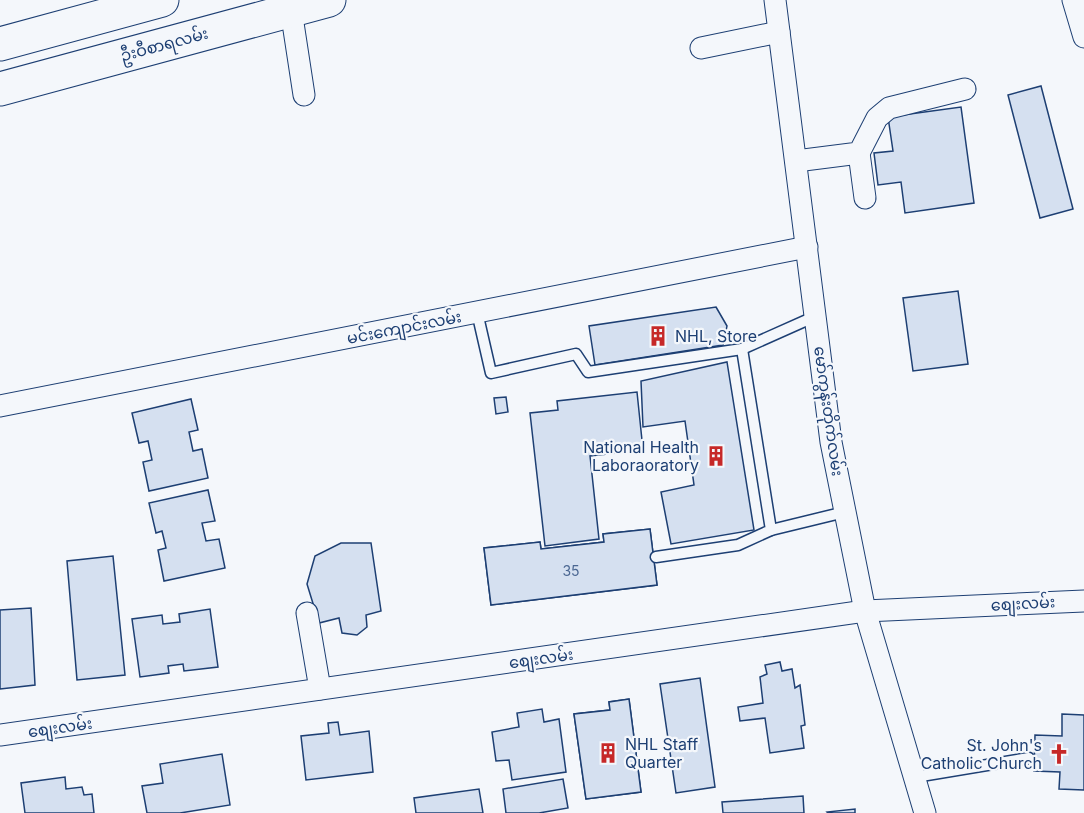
<svg xmlns="http://www.w3.org/2000/svg" width="1084" height="813" font-family="Inter,'Noto Sans Myanmar',sans-serif">
	<style>
		.building { fill: #d5e0f0; stroke: #1d3f73; stroke-width: 1.5 }
		.lines { fill: none; stroke-linecap: round; stroke-linejoin: round }
		.service-casing { stroke: #1d3f73; stroke-width: 13 }
		.minor-casing { stroke: #1d3f73; stroke-width: 23 }
		.primary-casing { stroke: #1d3f73; stroke-width: 35 }
		.service { stroke: #f4f7fb; stroke-width: 10 }
		.minor { stroke: #f4f7fb; stroke-width: 21 }
		.primary { stroke: #f4f7fb; stroke-width: 33 }
		.labels { text-anchor: middle; stroke-width: 4.5; stroke-linejoin: round; paint-order: stroke }
		.number-label { font-size: 14px; fill: #4b6792 }
		.street-label { font-size: 16px; fill: #1d3f73; stroke: #f4f7fb }
		.poi-label { font-size: 16px; fill: #1d3f73; stroke: #f4f7fb; text-anchor: start }
	</style>
	<rect width="100%" height="100%" fill="#f4f7fb"/>
	<!-- building -->
	<g class="building">
		<path d="M1041,86L1073,209L1040,218L1008,95Z"/>
		<path d="M961,107L974,203L905,213L901,182L878,185L874,153L893,151L888,117Z"/>
		<path d="M958,291L968,364L913,371L903,298Z"/>
		<path d="M716,307L727,326L723,345L595,365L589,326Z"/>
		<path d="M727,362L754,530L671,544L661,492L694,485L685,421L643,427L641,381Z"/>
		<path d="M637,392L643,450L590,456L599,539L545,546L530,413L558,410L557,401Z"/>
		<path d="M506,397L508,412L496,414L494,398Z"/>
		<path d="M191,399L198,430L189,432L193,451L202,449L208,478L149,491L143,462L152,460L148,441L139,443L132,413Z"/>
		<path d="M208,490L215,521L202,523L206,541L219,539L225,568L164,581L158,550L166,548L162,531L156,533L149,503Z"/>
		<path d="M650,529L657,585L491,605L484,548L540,542L541,549L604,542L603,534Z"/>
		<path d="M650,529L657,585L491,605L484,548L540,542L541,549L604,542L603,534Z"/>
		<path d="M341,543H371L381,611L366,615L367,627L357,635L342,633L339,618L319,623L307,584L315,556Z"/>
		<path d="M113,556L125,675L77,680L67,561Z"/>
		<path d="M31,608L35,685L0,689V610Z"/>
		<path d="M210,609L218,667L184,671L183,664L168,666L169,673L140,677L132,619L162,615L163,624L180,622L179,614Z"/>
		<path d="M780,662L782,671L792,669L795,688L800,685L805,725L801,726L804,748L770,753L765,718L740,721L738,707L763,703L760,677L767,674L765,665Z"/>
		<path d="M700,678L715,787L676,793L660,684Z"/>
		<path d="M629,699L641,792L586,799L574,714L610,710L609,702Z"/>
		<path d="M629,699L641,792L586,799L574,714L610,710L609,702Z"/>
		<path d="M542,709L544,722L559,719L566,772L512,780L509,760L496,761L492,732L519,727L517,713Z"/>
		<path d="M1062,714L1084,715V790L1059,789L1060,772L1034,771L1035,735L1062,736Z"/>
		<path d="M338,722L340,735L369,731L373,772L306,780L301,736L329,733L328,723Z"/>
		<path d="M222,754L230,805L180,813H147L142,786L163,783L160,764Z"/>
		<path d="M65,777L66,789L82,787L84,795L92,794L94,813H25L21,783Z"/>
		<path d="M563,779L568,808L539,813H506L503,789Z"/>
		<path d="M479,789L483,813H416L414,798Z"/>
		<path d="M803,796L804,813H723L722,802Z"/>
		<path d="M855,809V813H828L827,812Z"/>
	</g>
	<g class="lines">
		<!-- service casing -->
		<g class="service-casing">
			<g id="service">
				<path d="M477,312L491,373L576,354L588,372L742,349L771,530L738,545L656,557"/>
				<path d="M742,349L816,316"/>
				<path d="M771,530L845,512"/>
				<path d="M915,777L1029,758"/>
			</g>
		</g>
		<!-- minor casing -->
		<g class="minor-casing">
			<g id="minor">
				<path d="M775,0L831,442L865,611L925,813"/>
				<path d="M1073,0L1084,37"/>
				<path d="M291,10L304,95"/>
				<path d="M701,48L779,32"/>
				<path d="M859,153L865,198"/>
				<path d="M796,161L859,153L877,118L889,108L965,89"/>
				<path d="M0,406L807,247"/>
				<path d="M307,613L320,689"/>
				<path d="M0,735L865,611L1084,601"/>
			</g>
		</g>
		<!-- primary casing -->
		<g class="primary-casing">
			<g id="primary">
				<path d="M0,44L162,0"/>
				<path d="M0,89L329,0"/>
			</g>
		</g>
		<!-- service -->
		<use href="#service" class="service"/>
		<!-- minor -->
		<use href="#minor" class="minor"/>
		<!-- primary -->
		<use href="#primary" class="primary"/>
	</g>
	<!-- icons -->
	<defs>
		<g id="building-bare" transform="scale(1.62)"><path d="M-4-6H4V6H1V3H-1V6H-4ZM-2.5-4.3h1.7v1.8h-1.7ZM.8-4.3h1.7v1.8H.8ZM-2.5-1h1.7V.8h-1.7ZM.8-1h1.7V.8H.8Z" fill="#c62828" stroke="#f4f7fb" stroke-width="2.5" paint-order="stroke"/></g>
		<g id="church-bare" transform="scale(1.62)"><path d="M-1.2-6h2.4v3.5h3.3v2.4h-3.3V6h-2.4V-.1h-3.3v-2.4h3.3Z" fill="#c62828" stroke="#f4f7fb" stroke-width="2.5" paint-order="stroke"/></g>
	</defs>
	<g fill-rule="evenodd">
		<use href="#building-bare" x="658" y="336"/>
		<use href="#building-bare" x="716" y="456"/>
		<use href="#building-bare" x="608" y="753"/>
		<use href="#church-bare" x="1059" y="754"/>
	</g>
	<g class="labels">
		<!-- number labels -->
		<g class="number-label">
			<text x="571" y="576">35</text>
		</g>
		<!-- street labels -->
		<g class="street-label">
			<text transform="translate(164 44) rotate(-15)" y="6">ဦးဝီစာရလမ်း</text>
			<text transform="translate(404 327) rotate(-11)" y="6">မင်းကျောင်းလမ်း</text>
			<text transform="translate(829 411) rotate(82)" y="6">မော်ကွန်းတိုက်လမ်း</text>
			<text transform="translate(1023 603) rotate(-3)" y="6">စျေးလမ်း</text>
			<text transform="translate(541 658) rotate(-8)" y="6">စျေးလမ်း</text>
			<text transform="translate(60 727) rotate(-8)" y="6">စျေးလမ်း</text>
		</g>
		<!-- poi labels -->
		<g class="poi-label">
			<text x="675" y="342">NHL, Store</text>
			<text x="699" y="453" text-anchor="end">National Health<tspan x="699" dy="18">Laboraoratory</tspan></text>
			<text x="625" y="750">NHL Staff<tspan x="625" dy="18">Quarter</tspan></text>
			<text x="1042" y="751" text-anchor="end">St. John's<tspan x="1042" dy="18">Catholic Church</tspan></text>
		</g>
	</g>
</svg>
